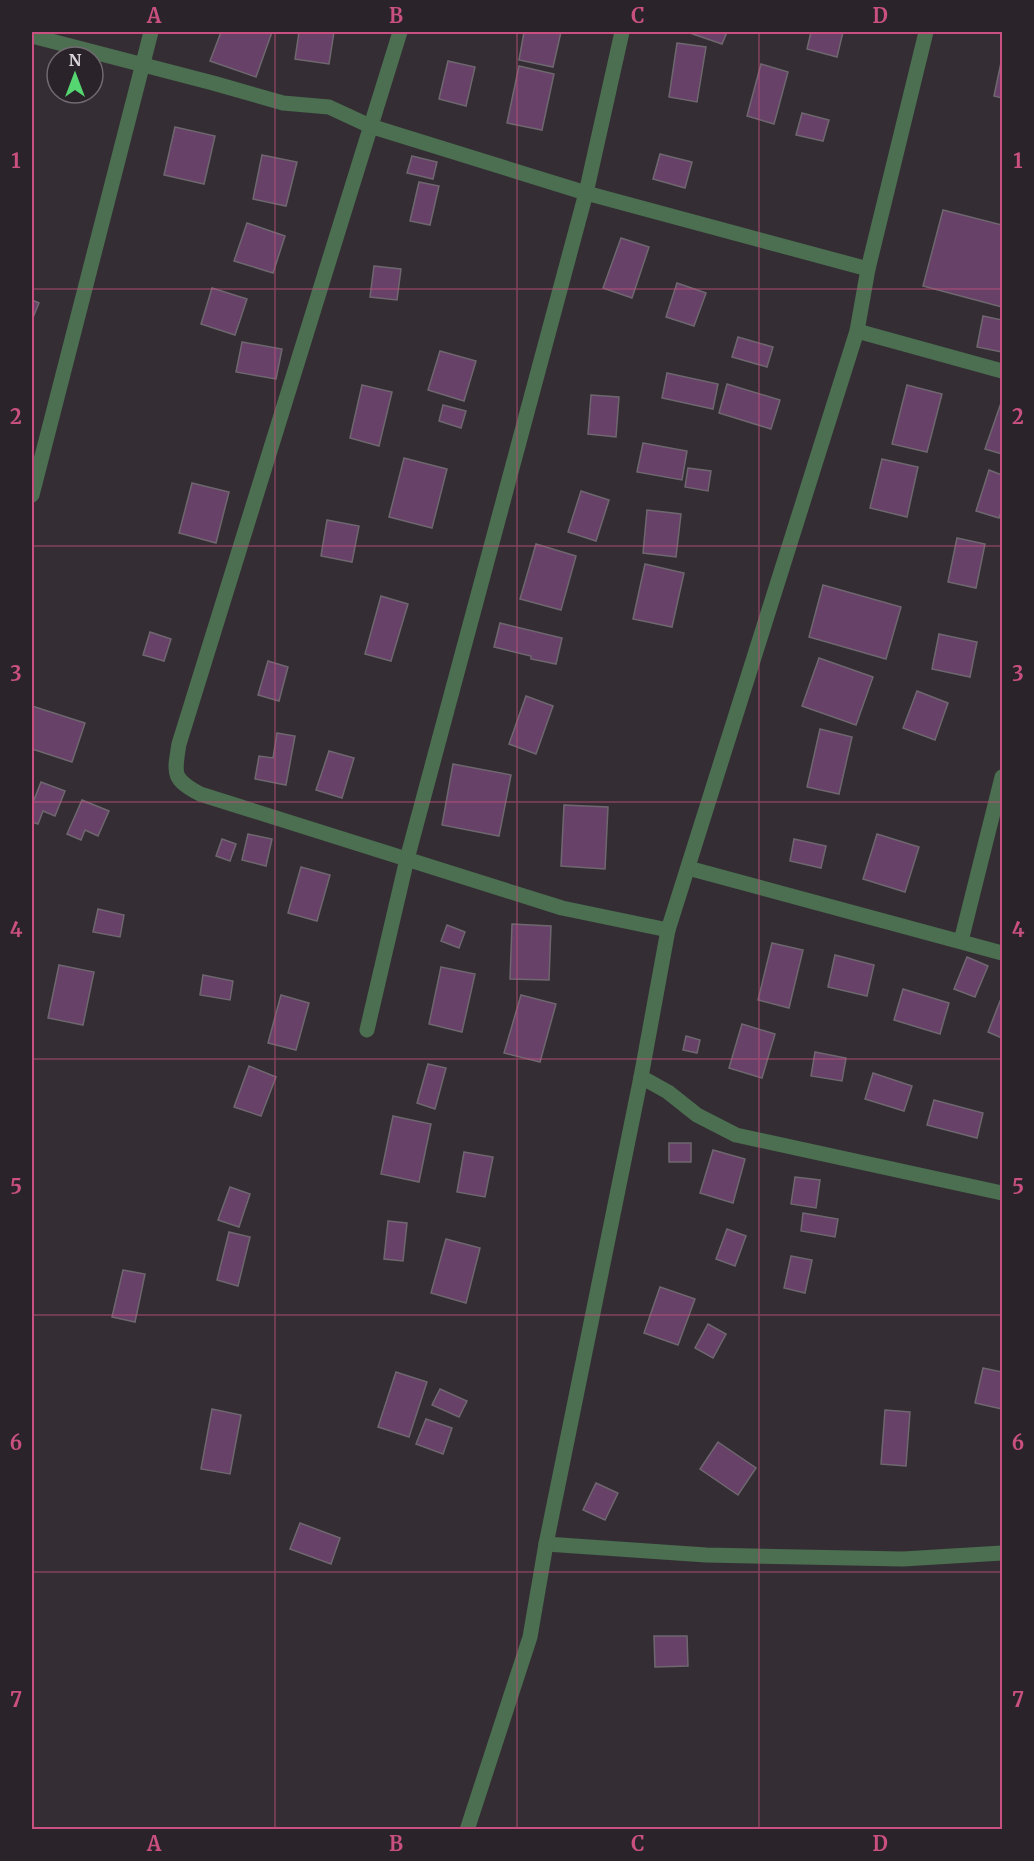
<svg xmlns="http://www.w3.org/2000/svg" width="1034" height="1861" font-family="Merriweather,serif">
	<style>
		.building { fill: #674168; stroke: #6f676f; stroke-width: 1.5 }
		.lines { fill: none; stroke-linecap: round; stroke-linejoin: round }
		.minor { stroke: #4b6f50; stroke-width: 15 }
		.tertiary { stroke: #4b6f50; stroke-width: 15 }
		.grid { fill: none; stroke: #c95080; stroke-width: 1.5; stroke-opacity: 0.55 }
		.neatline { fill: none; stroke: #c95080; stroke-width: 2 }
		.grid-label { font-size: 20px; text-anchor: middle; font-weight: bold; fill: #c95080 }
	</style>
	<rect width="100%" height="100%" fill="#342e34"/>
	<!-- building -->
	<g class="building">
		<path d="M221,32H272L256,77L210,61Z"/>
		<path d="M299,32H334L329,64L295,59Z"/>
		<path d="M524,32H561L553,67L519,60Z"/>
		<path d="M687,32H727L722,44Z"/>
		<path d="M811,32H843L837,57L807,49Z"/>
		<path d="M677,43L706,47L697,102L669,97Z"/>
		<path d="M1002,58V98L994,96Z"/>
		<path d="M448,61L475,67L466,106L439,99Z"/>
		<path d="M761,64L788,72L774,124L747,116Z"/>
		<path d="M519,66L554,74L542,130L507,123Z"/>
		<path d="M802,113L829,120L823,141L796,135Z"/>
		<path d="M175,127L215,136L204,184L164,175Z"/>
		<path d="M660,154L692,162L685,188L653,179Z"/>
		<path d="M262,155L297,162L286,206L253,199Z"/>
		<path d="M412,156L437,162L433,179L407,173Z"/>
		<path d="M419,182L439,186L430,225L410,221Z"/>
		<path d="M943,210L1002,225V307L923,286Z"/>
		<path d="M247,223L285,236L273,273L234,261Z"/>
		<path d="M621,238L649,247L632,298L603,288Z"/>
		<path d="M374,266L401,269L397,300L370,297Z"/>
		<path d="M677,283L706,293L694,326L666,317Z"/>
		<path d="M212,288L247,299L235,335L201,324Z"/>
		<path d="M32,300L39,303L32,320Z"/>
		<path d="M983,316L1002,320V352L977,347Z"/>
		<path d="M738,337L773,347L767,367L732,357Z"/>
		<path d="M242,342L282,349L276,379L236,372Z"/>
		<path d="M440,351L476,361L464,401L428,390Z"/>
		<path d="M667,373L718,384L713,409L662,398Z"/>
		<path d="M727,384L780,400L771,429L719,413Z"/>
		<path d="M362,385L392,392L379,446L350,438Z"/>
		<path d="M907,385L942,394L927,452L892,444Z"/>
		<path d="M591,395L619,397L616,437L588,434Z"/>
		<path d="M1001,403H1002V454L985,449Z"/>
		<path d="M443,405L466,411L461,428L439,421Z"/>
		<path d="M643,443L687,451L682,480L637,472Z"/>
		<path d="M404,458L447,469L432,528L389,517Z"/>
		<path d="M882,459L918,467L907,517L870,508Z"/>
		<path d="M688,468L711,471L708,491L685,487Z"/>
		<path d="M989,470L1002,475V509L999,518L976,511Z"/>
		<path d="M192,483L229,492L216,543L179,533Z"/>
		<path d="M581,491L609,500L596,541L568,532Z"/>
		<path d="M647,510L681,514L676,557L643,553Z"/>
		<path d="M327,520L359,526L352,562L321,556Z"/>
		<path d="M957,538L985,544L976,588L948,582Z"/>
		<path d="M536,544L576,556L561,610L520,599Z"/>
		<path d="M645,564L684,573L672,627L633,619Z"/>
		<path d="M823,585L901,607L886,659L809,637Z"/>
		<path d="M381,596L408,604L391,661L365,654Z"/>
		<path d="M500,623L562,638L556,664L531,659V656L494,647Z"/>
		<path d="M150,632L171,639L164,661L143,655Z"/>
		<path d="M939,634L977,642L970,677L932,669Z"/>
		<path d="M819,658L873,677L856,725L802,706Z"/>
		<path d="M268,661L288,667L279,701L258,695Z"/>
		<path d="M917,691L948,703L935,740L903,728Z"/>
		<path d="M526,696L553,706L536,754L509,744Z"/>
		<path d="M32,706L85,723L72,762L32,749Z"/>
		<path d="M820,729L852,737L839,794L807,787Z"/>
		<path d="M277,733L295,736L286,785L255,779L259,756L273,758Z"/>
		<path d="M329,751L354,758L342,798L316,790Z"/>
		<path d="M453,764L511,775L499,836L442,825Z"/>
		<path d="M41,782L65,791L55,816L43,811L38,824L32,822V805Z"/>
		<path d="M82,800L109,811L98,836L85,830L81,840L67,834Z"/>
		<path d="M564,805L608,807L605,869L561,866Z"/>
		<path d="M248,834L272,839L266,866L242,860Z"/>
		<path d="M877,834L919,847L905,892L863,879Z"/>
		<path d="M222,839L236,844L230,861L216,856Z"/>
		<path d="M794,839L826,846L821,868L790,861Z"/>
		<path d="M301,867L330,875L317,921L288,913Z"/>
		<path d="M98,909L124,915L120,937L93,932Z"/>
		<path d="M512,924L551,926L549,980L510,979Z"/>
		<path d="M447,925L465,932L459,948L441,941Z"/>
		<path d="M772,943L803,950L789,1008L758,1000Z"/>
		<path d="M835,955L874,965L867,996L828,987Z"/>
		<path d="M967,957L988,966L975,997L954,989Z"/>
		<path d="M59,965L94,972L83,1025L48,1018Z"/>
		<path d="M441,967L475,974L462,1032L429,1024Z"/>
		<path d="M203,975L233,981L230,1000L200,995Z"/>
		<path d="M903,989L949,1003L940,1034L894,1020Z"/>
		<path d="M281,995L309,1003L296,1050L268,1043Z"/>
		<path d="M521,995L556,1004L540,1062L504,1053Z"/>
		<path d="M1000,1001L1002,1002V1038L988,1032Z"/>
		<path d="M742,1024L775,1034L762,1078L729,1068Z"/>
		<path d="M686,1036L700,1040L697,1053L683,1050Z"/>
		<path d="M815,1052L846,1058L842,1081L811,1076Z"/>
		<path d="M428,1064L446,1068L435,1109L417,1103Z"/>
		<path d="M249,1066L276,1077L261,1116L234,1107Z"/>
		<path d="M873,1073L912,1086L904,1111L865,1099Z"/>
		<path d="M934,1100L983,1113L977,1138L927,1125Z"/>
		<path d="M393,1116L431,1124L419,1182L381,1174Z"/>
		<rect x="669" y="1143" width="22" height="19"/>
		<path d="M713,1150L745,1159L733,1203L700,1193Z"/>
		<path d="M464,1152L493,1157L485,1197L457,1192Z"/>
		<path d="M795,1177L820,1180L816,1208L791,1204Z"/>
		<path d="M230,1187L250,1194L239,1227L218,1220Z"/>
		<path d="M803,1213L838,1219L835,1237L801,1231Z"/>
		<path d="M388,1221L407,1223L403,1261L384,1259Z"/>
		<path d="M727,1229L746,1236L735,1266L716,1259Z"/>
		<path d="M229,1232L250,1237L238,1286L217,1280Z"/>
		<path d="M446,1239L480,1248L466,1303L431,1293Z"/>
		<path d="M791,1256L812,1260L805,1293L784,1288Z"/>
		<path d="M123,1270L145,1274L135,1322L112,1317Z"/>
		<path d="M660,1287L695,1299L678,1345L644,1333Z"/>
		<path d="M708,1324L726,1334L713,1358L695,1348Z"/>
		<path d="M983,1368L1002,1372V1409L975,1403Z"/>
		<path d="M396,1372L427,1382L409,1437L378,1427Z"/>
		<path d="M440,1389L467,1401L459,1417L432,1405Z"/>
		<path d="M212,1409L241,1415L230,1474L201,1469Z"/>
		<path d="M885,1410L910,1412L906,1466L881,1464Z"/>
		<path d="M426,1419L452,1428L443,1454L416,1444Z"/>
		<path d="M718,1442L756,1468L738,1495L700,1469Z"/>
		<path d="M596,1483L618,1493L605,1520L583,1510Z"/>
		<path d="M300,1523L340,1538L331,1564L290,1549Z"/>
		<path d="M654,1636H687L688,1666L655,1667Z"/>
	</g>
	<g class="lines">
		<!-- minor -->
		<g class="minor">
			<path d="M400,32L179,744C174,774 172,779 200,794L562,908L668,930"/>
			<path d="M32,36L213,83L283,103L329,107L370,126L586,193L868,269"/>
			<path d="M857,331L1002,371"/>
			<path d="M32,495L151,32"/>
			<path d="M688,868L1002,953"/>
			<path d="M961,941L1002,777"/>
			<path d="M367,1030L407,859L586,193L622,32"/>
			<path d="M641,1077L668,1092L697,1115L736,1135L1002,1193"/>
			<path d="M546,1544L706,1555L903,1559L1002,1553"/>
		</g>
		<!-- tertiary -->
		<path class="tertiary" d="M467,1830L530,1637L546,1544L641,1077L668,930L857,331L868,269L926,32"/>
	</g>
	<!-- grid -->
	<path class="grid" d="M275,32V1830M517,32V1830M759,32V1830M32,289H1002M32,546H1002M32,802H1002M32,1059H1002M32,1315H1002M32,1572H1002"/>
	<!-- border -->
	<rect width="1034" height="1861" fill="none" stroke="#2a242a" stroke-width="66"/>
	<!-- north arrow -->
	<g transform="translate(75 75)"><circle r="28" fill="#2a242a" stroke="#706a70" stroke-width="1.5"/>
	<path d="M0-4.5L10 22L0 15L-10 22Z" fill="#55d671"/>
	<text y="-9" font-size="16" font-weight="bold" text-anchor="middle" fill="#d8d3d8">N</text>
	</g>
	<rect x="33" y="33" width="968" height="1795" class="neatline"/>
	<g class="grid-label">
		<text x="154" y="23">A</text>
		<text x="396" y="23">B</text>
		<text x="638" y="23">C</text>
		<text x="880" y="23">D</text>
		<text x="16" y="168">1</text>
		<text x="1018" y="168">1</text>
		<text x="16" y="424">2</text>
		<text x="1018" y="424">2</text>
		<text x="16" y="681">3</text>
		<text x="1018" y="681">3</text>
		<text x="16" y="937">4</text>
		<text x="1018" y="937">4</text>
		<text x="16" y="1194">5</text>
		<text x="1018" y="1194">5</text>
		<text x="16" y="1450">6</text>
		<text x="1018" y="1450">6</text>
		<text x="16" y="1707">7</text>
		<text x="1018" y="1707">7</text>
		<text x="154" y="1851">A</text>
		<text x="396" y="1851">B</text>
		<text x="638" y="1851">C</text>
		<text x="880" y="1851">D</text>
	</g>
</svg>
